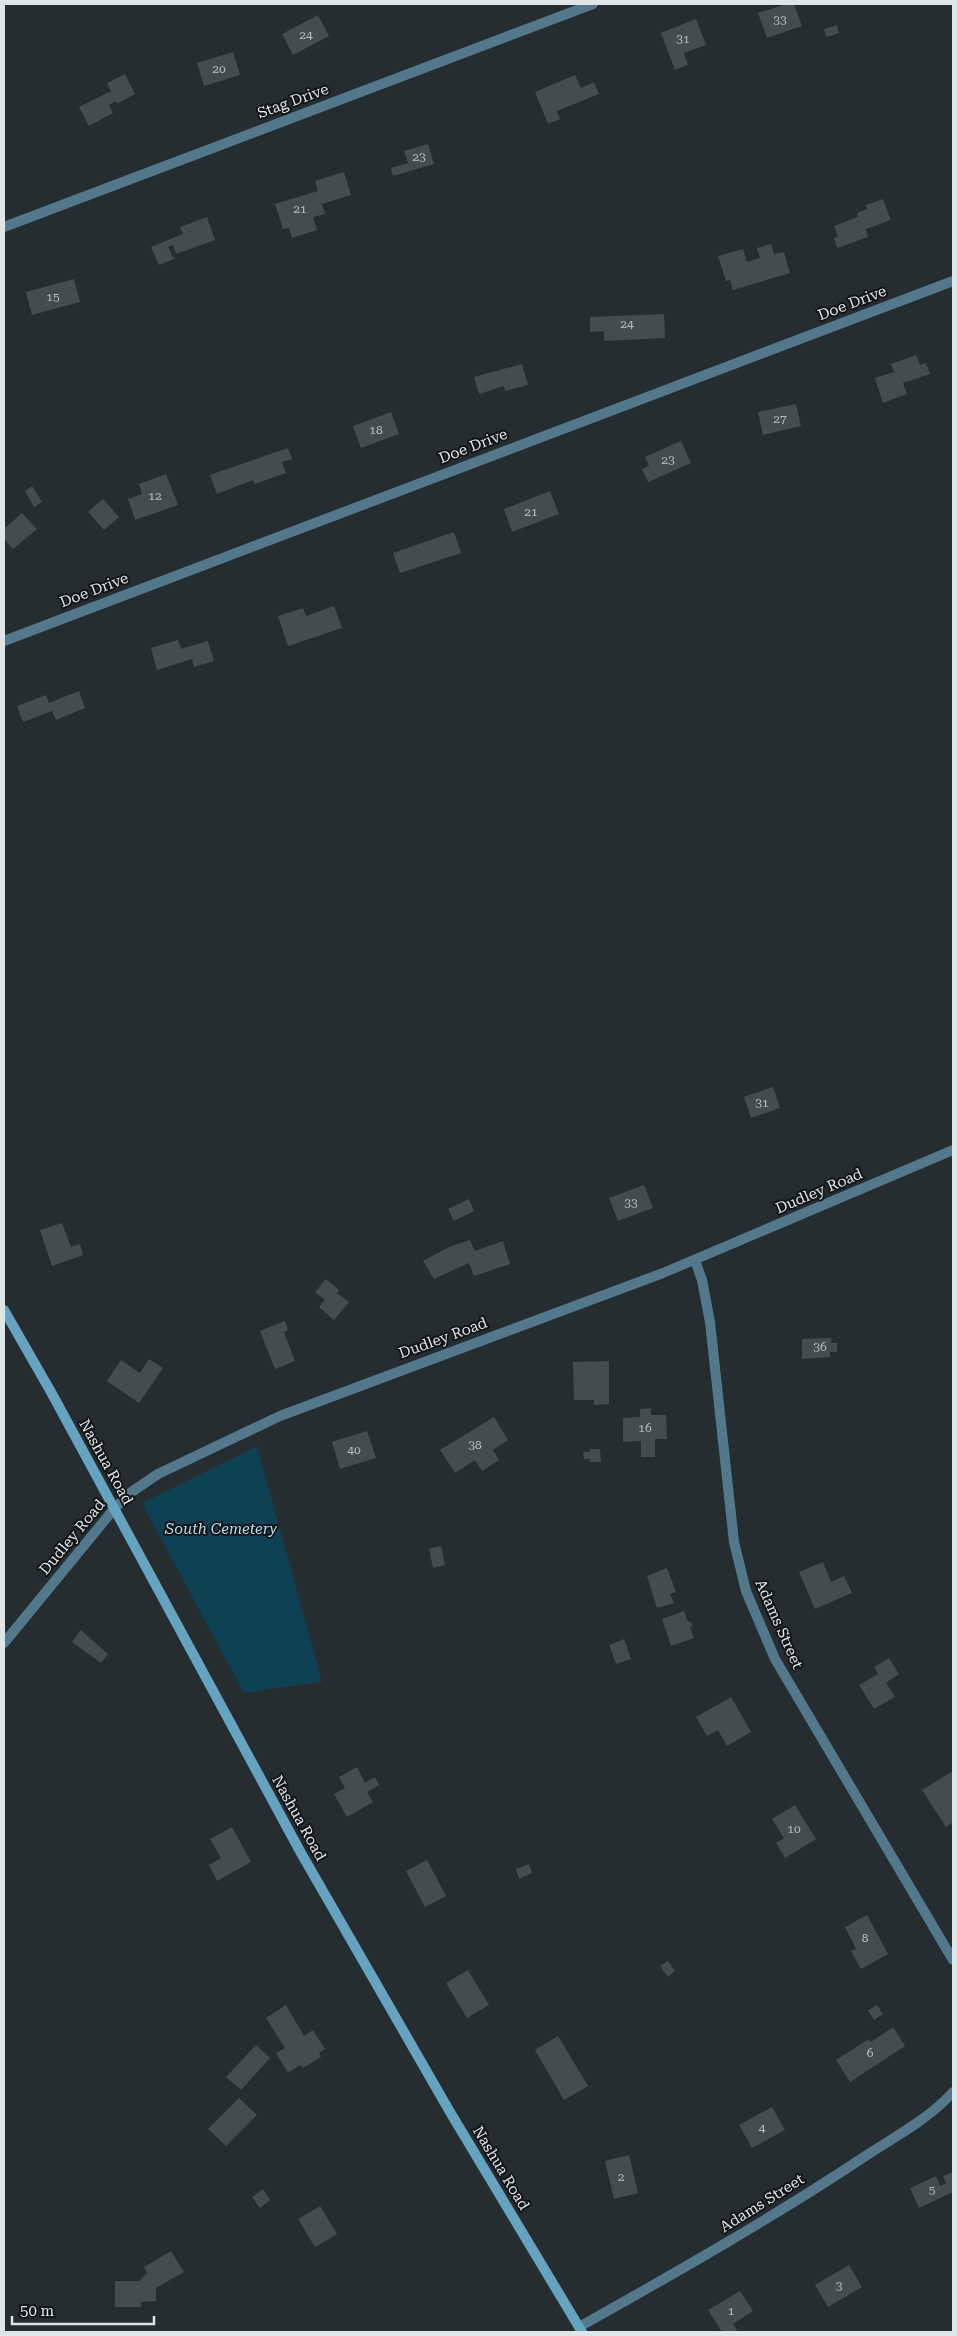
<svg xmlns="http://www.w3.org/2000/svg" width="957" height="2336" font-family="'Roboto Serif',serif">
	<style>
		.green { fill: #0f4155 }
		.building { fill: #454c50 }
		.lines { fill: none; stroke-linecap: round; stroke-linejoin: round }
		.street { stroke: #53788b; stroke-width: 10 }
		.secondary { stroke: #65a3c1; stroke-width: 10 }
		.labels { text-anchor: middle; stroke-width: 4; stroke-linejoin: round; paint-order: stroke }
		.number-label { font-size: 12px; fill: #b9bfc1 }
		.street-label { font-size: 15px; fill: #e0e5e7; stroke: #121517 }
		.park-label { font-size: 15px; font-style: italic; fill: #b1dff6; stroke: #121517 }
	</style>
	<rect width="100%" height="100%" fill="#262d31"/>
	<!-- green -->
	<path class="green" d="M257,1446L322,1682L244,1693L142,1503Z"/>
	<!-- building -->
	<g class="building">
		<path d="M787,4H794L802,26L767,38L758,13Z"/>
		<path d="M318,15L329,36L293,55L282,34Z"/>
		<path d="M696,19L706,45L684,53L688,65L675,70L661,33Z"/>
		<path d="M837,25L839,33L826,37L824,29Z"/>
		<path d="M233,52L240,75L204,86L197,63Z"/>
		<path d="M125,74L135,94L117,104L116,101L109,105L113,113L89,126L79,107L111,91L107,83Z"/>
		<path d="M575,75L581,88L594,82L599,94L557,111L560,119L548,124L535,92Z"/>
		<path d="M428,144L434,164L393,176L391,168L408,163L404,151Z"/>
		<path d="M344,172L351,195L322,204L325,214L313,217L317,230L292,238L289,228L283,229L275,204L318,191L315,181Z"/>
		<path d="M883,199L891,220L866,229L868,237L837,248L834,238L838,237L834,226L858,217L857,213L867,209L866,205Z"/>
		<path d="M207,217L215,240L176,254L173,245L168,247L174,259L159,265L151,247L183,234L180,227Z"/>
		<path d="M771,244L774,254L784,252L790,273L733,290L730,280L726,281L718,256L743,249L747,262L760,258L757,248Z"/>
		<path d="M74,279L80,302L32,315L26,292Z"/>
		<path d="M664,314L665,338L604,341V331L590,332V317Z"/>
		<path d="M916,355L920,365L926,363L930,374L903,383L907,394L883,403L875,378L894,372L891,364Z"/>
		<path d="M522,364L528,385L505,391L504,386L479,394L474,377Z"/>
		<path d="M796,404L801,426L763,435L758,412Z"/>
		<path d="M391,412L399,434L361,448L353,426Z"/>
		<path d="M681,441L691,463L648,482L642,469L649,466L645,457Z"/>
		<path d="M288,448L292,459L282,462L286,473L255,484L253,480L217,494L210,475Z"/>
		<path d="M166,474L178,505L135,520L128,499L142,494L139,484Z"/>
		<path d="M32,486L42,502L34,507L25,491Z"/>
		<path d="M550,491L559,514L512,532L504,509Z"/>
		<path d="M103,499L119,517L104,530L88,512Z"/>
		<path d="M22,513L37,529L13,549L4,539V529Z"/>
		<path d="M454,532L461,553L400,573L393,553Z"/>
		<path d="M334,606L342,628L288,646L278,616L303,608L306,616Z"/>
		<path d="M178,640L181,649L208,641L214,661L194,667L192,659L157,670L151,648Z"/>
		<path d="M79,691L85,708L56,720L52,711L23,722L17,706L46,695L49,703Z"/>
		<path d="M773,1087L780,1108L751,1118L744,1097Z"/>
		<path d="M644,1185L653,1208L618,1221L609,1198Z"/>
		<path d="M469,1199L474,1211L454,1221L448,1209Z"/>
		<path d="M62,1223L71,1247L80,1244L83,1255L52,1266L40,1230Z"/>
		<path d="M470,1240L475,1251L503,1241L510,1264L474,1276L469,1263L434,1279L423,1261L449,1247Z"/>
		<path d="M326,1279L339,1290L337,1293L349,1302L334,1320L319,1307L325,1300L315,1292Z"/>
		<path d="M285,1321L288,1330L284,1332L295,1361L275,1369L260,1331Z"/>
		<path d="M831,1338V1343H837V1352H830V1357L802,1359V1339Z"/>
		<path d="M149,1359L163,1368L139,1403L107,1381L121,1360L140,1373Z"/>
		<path d="M609,1361V1404L594,1405V1400H574L573,1362Z"/>
		<path d="M651,1408V1415H666L667,1439H655V1457H641V1441L623,1442V1418L640,1417V1409Z"/>
		<path d="M494,1417L508,1440L493,1450L499,1460L482,1471L475,1460L455,1473L440,1450Z"/>
		<path d="M367,1431L376,1458L340,1469L332,1442Z"/>
		<path d="M590,1449H600L601,1462H590V1459H584L583,1452H590Z"/>
		<path d="M441,1546L445,1565L433,1568L429,1549Z"/>
		<path d="M823,1562L831,1582L844,1576L852,1593L815,1609L799,1572Z"/>
		<path d="M667,1568L676,1592L670,1594L674,1603L657,1608L647,1576Z"/>
		<path d="M684,1611L688,1622L690,1621L693,1626L690,1627L694,1638L671,1646L662,1619Z"/>
		<path d="M81,1630L108,1654L101,1663L72,1642Z"/>
		<path d="M624,1639L631,1659L616,1664L609,1645Z"/>
		<path d="M889,1658L899,1674L886,1683L895,1697L874,1709L859,1685L878,1674L874,1667Z"/>
		<path d="M731,1697L751,1732L727,1746L718,1730L707,1736L696,1717Z"/>
		<path d="M357,1767L365,1783L375,1777L379,1785L367,1792L373,1802L347,1817L334,1794L345,1788L339,1777Z"/>
		<path d="M953,1771V1822L946,1827L922,1790Z"/>
		<path d="M795,1805L816,1839L785,1858L776,1843L784,1838L772,1819Z"/>
		<path d="M232,1827L251,1862L217,1881L209,1865L221,1858L210,1839Z"/>
		<path d="M427,1860L446,1896L425,1907L406,1871Z"/>
		<path d="M529,1864L532,1873L519,1879L516,1869Z"/>
		<path d="M867,1915L888,1954L861,1969L851,1951L856,1949L845,1927Z"/>
		<path d="M668,1961L675,1971L668,1977L660,1966Z"/>
		<path d="M468,1970L489,2005L467,2018L446,1983Z"/>
		<path d="M286,2005L304,2036L313,2030L325,2049L319,2053L321,2057L303,2068L300,2065L288,2073L276,2053L285,2048L266,2018Z"/>
		<path d="M877,2005L883,2014L874,2020L868,2010Z"/>
		<path d="M893,2027L905,2046L850,2082L836,2060L869,2039L871,2042Z"/>
		<path d="M558,2036L588,2086L564,2100L535,2050Z"/>
		<path d="M256,2045L270,2058L241,2090L226,2077Z"/>
		<path d="M239,2098L257,2115L226,2146L208,2129Z"/>
		<path d="M772,2107L785,2130L752,2148L739,2125Z"/>
		<path d="M629,2155L638,2193L614,2199L605,2161Z"/>
		<path d="M953,2172V2192L919,2208L910,2188L936,2176L940,2186L946,2183L943,2176Z"/>
		<path d="M263,2189L270,2200L260,2208L252,2197Z"/>
		<path d="M320,2206L337,2234L315,2247L298,2219Z"/>
		<path d="M171,2251L184,2272L156,2288V2301L141,2302V2307H115V2281H139L147,2273L144,2267Z"/>
		<path d="M849,2265L862,2287L828,2307L815,2285Z"/>
		<path d="M740,2291L753,2311L733,2324L738,2332H722L708,2310Z"/>
	</g>
	<g class="lines">
		<!-- street -->
		<g class="street">
			<path d="M4,227L593,4"/>
			<path d="M4,641L953,281"/>
			<path d="M695,1260L702,1280L710,1322L734,1542L746,1591L775,1659L953,1960"/>
			<path d="M4,1643L114,1509L130,1493L158,1474L280,1416L663,1273L953,1150"/>
			<path d="M579,2327C677,2272 774,2217 867,2155C896,2136 930,2118 953,2092"/>
		</g>
		<!-- secondary -->
		<path class="secondary" d="M4,1310L51,1392L301,1853L450,2112L582,2332"/>
	</g>
	<g class="labels">
		<!-- number labels -->
		<g class="number-label">
			<text x="780" y="24">33</text>
			<text x="306" y="39">24</text>
			<text x="683" y="43">31</text>
			<text x="219" y="73">20</text>
			<text x="419" y="161">23</text>
			<text x="300" y="213">21</text>
			<text x="53" y="301">15</text>
			<text x="627" y="328">24</text>
			<text x="780" y="423">27</text>
			<text x="376" y="434">18</text>
			<text x="668" y="464">23</text>
			<text x="155" y="500">12</text>
			<text x="531" y="516">21</text>
			<text x="762" y="1107">31</text>
			<text x="631" y="1207">33</text>
			<text x="820" y="1351">36</text>
			<text x="645" y="1432">16</text>
			<text x="475" y="1449">38</text>
			<text x="354" y="1454">40</text>
			<text x="794" y="1833">10</text>
			<text x="865" y="1942">8</text>
			<text x="870" y="2057">6</text>
			<text x="762" y="2132">4</text>
			<text x="621" y="2181">2</text>
			<text x="932" y="2194">5</text>
			<text x="839" y="2290">3</text>
			<text x="731" y="2315">1</text>
		</g>
		<!-- street labels -->
		<g class="street-label">
			<text transform="translate(293 101) rotate(-20)" y="5">Stag Drive</text>
			<text transform="translate(852 303) rotate(-21)" y="5">Doe Drive</text>
			<text transform="translate(473 446) rotate(-21)" y="5">Doe Drive</text>
			<text transform="translate(94 590) rotate(-21)" y="5">Doe Drive</text>
			<text transform="translate(819 1191) rotate(-23)" y="5">Dudley Road</text>
			<text transform="translate(443 1338) rotate(-20)" y="5">Dudley Road</text>
			<text transform="translate(106 1462) rotate(61)" y="5">Nashua Road</text>
			<text transform="translate(72 1537) rotate(-50)" y="5">Dudley Road</text>
			<text transform="translate(779 1624) rotate(66)" y="5">Adams Street</text>
			<text transform="translate(299 1818) rotate(61)" y="5">Nashua Road</text>
			<text transform="translate(501 2168) rotate(59)" y="5">Nashua Road</text>
			<text transform="translate(762 2203) rotate(-32)" y="5">Adams Street</text>
		</g>
		<!-- park labels -->
		<g class="park-label">
			<text x="221" y="1534">South Cemetery</text>
		</g>
	</g>
	<!-- border -->
	<rect width="957" height="2336" fill="none" stroke="#e0e5e7" stroke-width="10"/>
	<!-- scale -->
	<path d="M12 2316v8h142v-8" fill="none" stroke="#e0e5e7" stroke-width="2.5"/>
	<text x="20" y="2316" font-size="15" fill="#e0e5e7" stroke="#121517" stroke-width="4" paint-order="stroke">50 m</text>
</svg>
